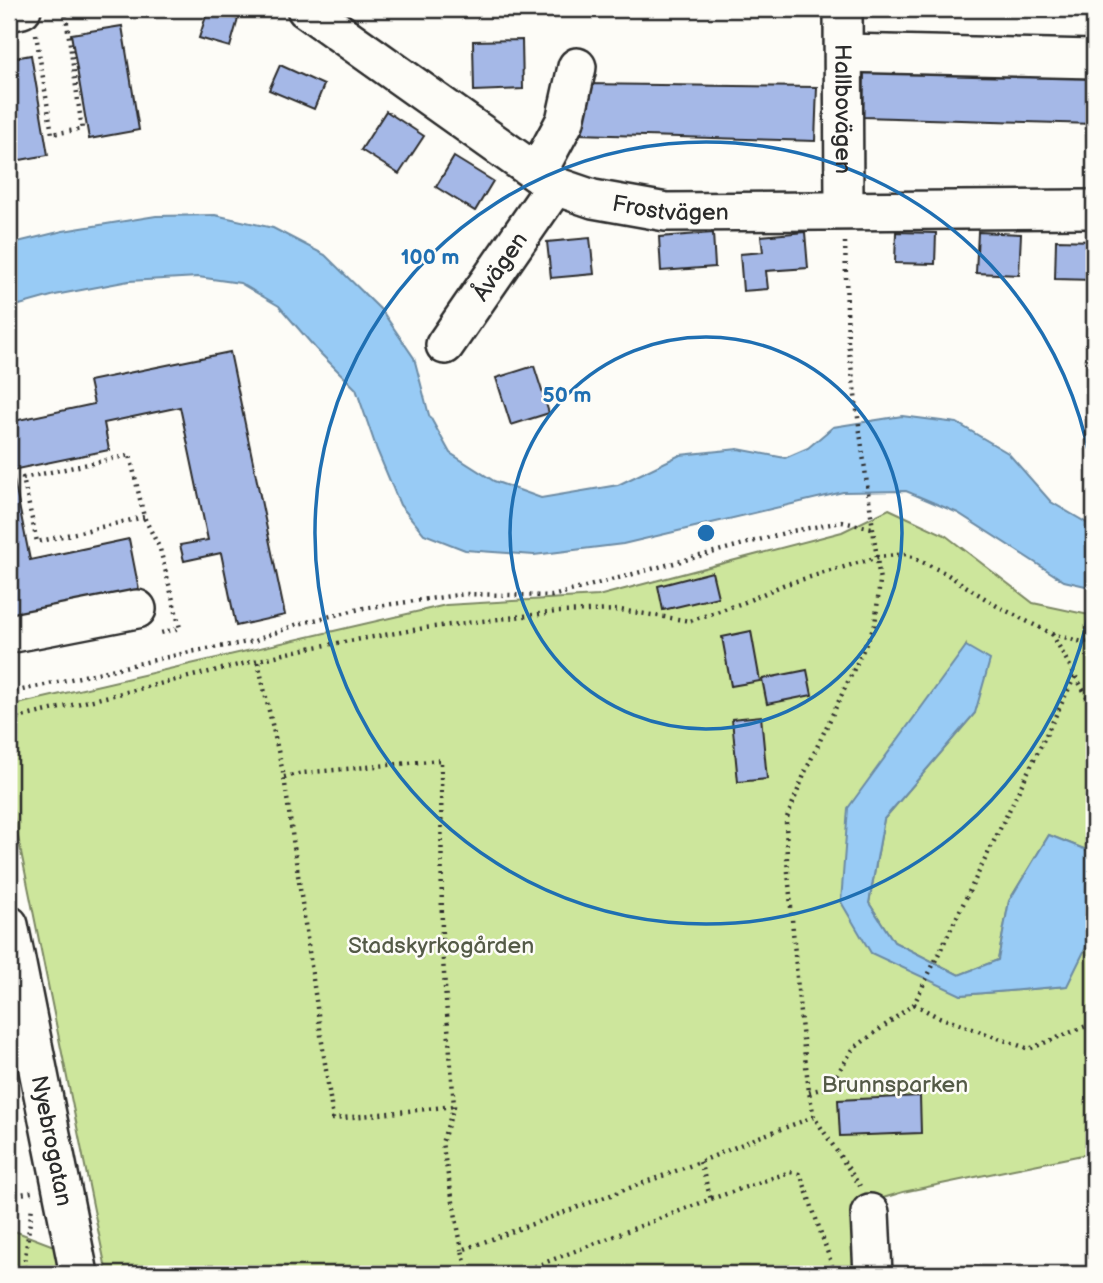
<svg xmlns="http://www.w3.org/2000/svg" width="1103" height="1283" font-family="'Balsamiq Sans',sans-serif">
	<style>
		.green { fill: #cde69c; stroke: #7c8864; stroke-width: 2 }
		.water { fill: #98cbf5; stroke: #6c8ba4; stroke-width: 2 }
		.building { fill: #a5b8e7; stroke: #2b2b2b; stroke-width: 2 }
		.lines { fill: none; stroke-linecap: round; stroke-linejoin: round }
		.minor-casing { stroke: #2b2b2b; stroke-width: 42 }
		.path { stroke: #2b2b2b; stroke-width: 4.5; stroke-dasharray: 2 5; stroke-linecap: butt }
		.minor { stroke: #fdfcf7; stroke-width: 37 }
		.ring { fill: none; stroke: #1f6fb2; stroke-width: 3.5 }
		.labels { text-anchor: middle; stroke-width: 5; stroke-linejoin: round; paint-order: stroke }
		.street-label { font-size: 23px; fill: #2b2b2b; stroke: #fdfcf7 }
		.park-label { font-size: 23px; fill: #545a47; stroke: #fdfcf7 }
		.centre { fill: #1f6fb2; stroke: #fdfcf7; stroke-width: 3.5 }
		.ring-label { font-size: 21px; text-anchor: middle; font-weight: bold; fill: #1f6fb2; stroke: #fdfcf7; stroke-width: 5; stroke-linejoin: round; paint-order: stroke }
	</style>
	<rect width="100%" height="100%" fill="#fdfcf7"/>
	<filter id="ink" filterUnits="userSpaceOnUse"><feTurbulence type="fractalNoise" baseFrequency=".0143" numOctaves="2"/><feDisplacementMap in="SourceGraphic" scale="14" xChannelSelector="R" yChannelSelector="G"/><feConvolveMatrix kernelMatrix="1 2 1 2 8 2 1 2 1" color-interpolation-filters="sRGB"/></filter>
	<g filter="url(#ink)">
		<!-- green -->
		<g class="green">
			<path d="M889,509L945,535L1033,603L1094,616V853L1049,835L1009,901L998,960L959,975L894,942L869,903L884,819L975,713L966,646L841,902L961,995L1066,986L1094,931V1148L1087,1154L903,1192L863,1204V1274H107L9,793V706L446,605L598,596L842,532Z"/>
			<path d="M9,1229L54,1246L60,1274H9Z"/>
		</g>
		<!-- water -->
		<g class="water">
			<path d="M215,215L273,228L325,255L382,311L414,358L429,415L450,453L494,481L541,498L618,485L680,455L738,449L785,458L808,448L833,427L902,416L957,423L1008,453L1051,502L1087,523L1094,525V588L1064,581L958,513L906,491L843,492L623,544L534,555L465,550L424,534L400,505L377,450L356,389L316,349L279,306L240,283L198,277L129,281L55,295L9,308V244L63,231L156,216Z"/>
			<path d="M966,646L990,660L975,713L884,819L869,903L894,942L959,975L998,960L1009,901L1049,835L1094,853V931L1067,986L961,995L871,953L841,902L848,808Z"/>
		</g>
		<!-- building -->
		<g class="building">
			<path d="M208,10L238,19L230,47L199,38Z"/>
			<path d="M122,26L139,130L89,139L71,34Z"/>
			<path d="M522,40L523,89L474,91L473,41Z"/>
			<path d="M31,55L48,155L9,162V59Z"/>
			<path d="M280,65L324,85L314,109L269,90Z"/>
			<path d="M864,71L1094,77V124L863,117Z"/>
			<path d="M585,84L817,87L815,141L578,134Z"/>
			<path d="M386,111L424,136L399,174L361,150Z"/>
			<path d="M454,157L493,181L475,211L436,187Z"/>
			<path d="M805,232L808,268L766,271L768,289L743,291L740,254L763,252L761,236Z"/>
			<path d="M896,232L936,233L935,264L895,263Z"/>
			<path d="M978,232L1021,234L1019,275L976,273Z"/>
			<path d="M713,233L715,267L661,271L659,237Z"/>
			<path d="M590,238L594,274L551,278L547,242Z"/>
			<path d="M1056,240L1094,241V280L1055,279Z"/>
			<path d="M230,352L285,615L236,626L221,553L184,561L180,545L208,540L180,407L104,423L109,450L12,470L30,560L129,539L139,590L9,617V422L94,404L89,381Z"/>
			<path d="M534,366L549,413L511,425L496,378Z"/>
			<path d="M712,572L718,597L663,610L658,586Z"/>
			<path d="M751,631L760,681L731,686L722,637Z"/>
			<path d="M807,670L812,695L767,704L762,679Z"/>
			<path d="M761,716L767,779L738,782L732,719Z"/>
			<path d="M920,1096L921,1133L840,1136L838,1100Z"/>
		</g>
		<g class="lines">
			<!-- minor casing -->
			<g class="minor-casing">
				<g id="minor">
					<path id="s1" d="M306,9L555,186L593,199L666,212L1094,209"/>
					<path id="s2" d="M843,9L844,209"/>
					<path d="M9,12L22,9"/>
					<path d="M844,53L1094,59"/>
					<path d="M537,173L565,121L577,67"/>
					<path id="s3" d="M445,345L555,186"/>
					<path d="M9,634L137,609"/>
					<path id="s4" d="M9,925L79,1274"/>
					<path d="M870,1213L873,1274"/>
				</g>
			</g>
			<!-- path -->
			<g class="path">
				<path d="M36,34L52,134L82,129L65,9"/>
				<path d="M845,242L848,343L880,581L875,625L806,770L786,820L787,860L800,1013L809,1092L814,1117L860,1186"/>
				<path d="M144,517L37,542L23,478L130,455L144,517L160,549L180,628L157,634"/>
				<path d="M1052,634L1094,709"/>
				<path d="M258,662L284,777L333,1119L454,1106"/>
				<path d="M9,683L18,718L309,648L425,628L557,612L620,610L690,621L745,602L783,585L878,557L906,554L945,573L997,606L1052,634L1082,642L1094,641"/>
				<path d="M9,693L190,652L254,641L298,624L364,608L465,594L552,596L792,531L842,522L872,528"/>
				<path d="M284,777L303,773L441,760L442,947L454,1106L442,1143L462,1250"/>
				<path d="M914,1004L936,1016L1029,1049L1094,1023"/>
				<path d="M809,1092L829,1087L853,1049L914,1004L1076,674"/>
				<path d="M700,1162L711,1199"/>
				<path d="M9,1196L32,1192"/>
				<path d="M26,1274L24,1265L32,1207"/>
				<path d="M468,1274L462,1250L700,1162L759,1137L814,1117"/>
				<path d="M515,1274L711,1199L790,1172L799,1174L803,1181L835,1274"/>
			</g>
			<!-- minor -->
			<use href="#minor" class="minor"/>
		</g>
	</g>
	<!-- distance rings -->
	<g class="ring">
		<circle cx="706" cy="533" r="196"/>
		<path d="M1094 581A391 391 0 1 1 1094 485"/>
	</g>
	<g class="labels">
		<!-- street labels -->
		<g class="street-label">
			<text dy="8" stroke="none"><textPath href="#s2" startOffset="100">Hallbovägen</textPath></text>
			<text dy="8" stroke="none"><textPath href="#s1" startOffset="424">Frostvägen</textPath></text>
			<text dy="8" stroke="none"><textPath href="#s3" startOffset="96">Åvägen</textPath></text>
			<text dy="8" stroke="none"><textPath href="#s4" startOffset="220">Nyebrogatan</textPath></text>
		</g>
		<!-- park labels -->
		<g class="park-label">
			<text x="441" y="953">Stadskyrkogården</text>
			<text x="895" y="1092">Brunnsparken</text>
		</g>
	</g>
	<circle cx="706" cy="533" r="10" class="centre"/>
	<g class="ring-label">
		<text x="430" y="264">100 m</text>
		<text x="567" y="402">50 m</text>
	</g>
	<!-- margin -->
	<rect width="1103" height="1283" fill="none" stroke="#fdfcf7" stroke-width="35"/>
	<rect x="18" y="18" width="1068" height="1248" fill="none" stroke="#2b2b2b" stroke-width="2.5" filter="url(#ink)"/>
</svg>
